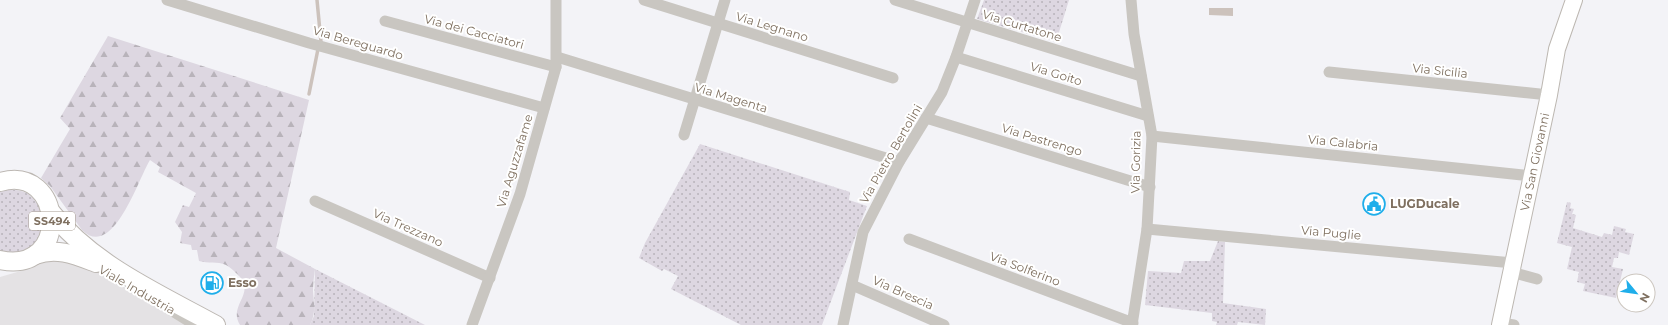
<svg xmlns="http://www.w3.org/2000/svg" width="1668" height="325" font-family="Montserrat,sans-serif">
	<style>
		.built { fill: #e4e2e4 }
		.grass { fill: url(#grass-dots) }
		.forest { fill: url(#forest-firs) }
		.water { fill: #ccc2bc }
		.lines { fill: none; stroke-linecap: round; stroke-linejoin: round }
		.stream { stroke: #ccc2bc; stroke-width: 3.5 }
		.secondary-casing { stroke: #bcb7b1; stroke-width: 18 }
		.primary-casing { stroke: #bcb7b2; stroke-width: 20 }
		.street { stroke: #c9c6c1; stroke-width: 11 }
		.secondary { stroke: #fff; stroke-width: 16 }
		.primary { stroke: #fff; stroke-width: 18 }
		.labels { text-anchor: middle; stroke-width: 4; stroke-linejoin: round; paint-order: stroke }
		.shield { fill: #fff; stroke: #a59b90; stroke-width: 1 }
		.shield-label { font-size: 11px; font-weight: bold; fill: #7f7060 }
		.street-label { font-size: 12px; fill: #7f7060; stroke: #fff }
		.poi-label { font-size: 12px; font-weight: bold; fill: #7f7060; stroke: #fff; text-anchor: start }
	</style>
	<defs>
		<pattern id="grass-dots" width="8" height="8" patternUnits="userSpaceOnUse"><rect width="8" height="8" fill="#ddd7e1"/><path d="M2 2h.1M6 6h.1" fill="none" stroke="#b8b3ba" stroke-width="1.8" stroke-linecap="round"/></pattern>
		<pattern id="forest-firs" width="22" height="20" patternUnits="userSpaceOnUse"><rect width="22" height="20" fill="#ddd7e1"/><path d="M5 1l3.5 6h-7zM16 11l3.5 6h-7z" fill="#b8b3ba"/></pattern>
	</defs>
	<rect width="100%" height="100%" fill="#f3f3f7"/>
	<!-- built -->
	<path class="built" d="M49,260H77L190,325H0V277L31,268Z"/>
	<!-- grass -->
	<g class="grass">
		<path d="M984,0H1069L1056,42L977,19Z"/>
		<path d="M700,144L850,192L849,200L867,206L822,325H741L671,289L678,276L664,269L662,271L639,258L645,243Z"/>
		<path d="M8,190C29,189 33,197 44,213L40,240L24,252H0V192Z"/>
		<path d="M1567,202L1571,203L1570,208L1574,209L1572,214L1576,215L1573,228L1602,237L1604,233L1612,235L1614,226L1626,229L1625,232L1634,234L1629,255L1619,252L1618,258H1614L1612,267L1623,269L1616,298L1583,291L1585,284L1577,282L1579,272L1567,269L1572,247L1557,243Z"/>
		<path d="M1218,241L1225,242L1223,303L1266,309L1265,325L1238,322L1237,325H1216L1217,322L1212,321V313L1145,305L1148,271L1181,273L1184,261H1210Z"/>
		<path d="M315,269L425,325H310L314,316Z"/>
	</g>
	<!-- forest -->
	<path class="forest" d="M108,36L309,100L276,248L315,269C314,276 313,284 313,291C314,304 316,313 310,325H240C227,304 259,293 236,273C233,270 230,267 226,265C217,261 208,264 199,261L197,250H192L191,245L180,243L182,232L175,222L183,205L189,207L196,193L158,172L160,167L150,160C139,177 113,261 82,230L50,186L41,178L70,129L60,118Z"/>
	<!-- water -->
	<path class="water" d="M1209,8H1233V16L1209,15Z"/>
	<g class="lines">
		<!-- stream -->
		<g class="stream">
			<path d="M317,0L321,42"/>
			<path d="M309,94L318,49"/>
		</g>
		<!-- secondary casing -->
		<g class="secondary-casing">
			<path id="secondary" d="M1500,325L1549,95L1557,49L1574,0"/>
		</g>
		<!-- primary casing -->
		<g class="primary-casing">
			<g id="primary">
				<path d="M0,182C64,163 72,275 0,260"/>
				<path d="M51,212C93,265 158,293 216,325"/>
				<path d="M35,255C57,247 75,255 96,263"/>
			</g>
		</g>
		<!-- street -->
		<g class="street">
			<path d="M167,0L309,43L544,108"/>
			<path d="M644,0L893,78"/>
			<path d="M895,0L1141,76"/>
			<path d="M1131,0L1134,34L1152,136L1147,229L1132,325"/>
			<path d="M385,21L556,67"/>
			<path d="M557,57L899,162"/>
			<path d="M956,57L1148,116"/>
			<path d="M1329,72L1549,95"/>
			<path d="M926,118L1150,187"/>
			<path d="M684,135L725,0"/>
			<path d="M1152,136L1532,176"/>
			<path d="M315,201L490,278"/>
			<path d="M1147,229L1513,263"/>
			<path d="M909,239L1133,323"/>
			<path d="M1511,272L1537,279"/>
			<path d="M852,285L944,325"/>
			<path d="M171,310L195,325"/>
			<path d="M1501,323L1514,325"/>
			<path d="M472,325L520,194L556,67V0"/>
			<path d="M843,325L863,232L899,162L942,92L956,57L975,0"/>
		</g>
		<!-- secondary -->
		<use href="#secondary" class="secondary"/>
		<!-- primary -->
		<use href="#primary" class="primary"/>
	</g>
	<!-- icons -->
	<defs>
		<g id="civic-ring" transform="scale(1.15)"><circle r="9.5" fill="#fff" stroke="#1faeea" stroke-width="1.5"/><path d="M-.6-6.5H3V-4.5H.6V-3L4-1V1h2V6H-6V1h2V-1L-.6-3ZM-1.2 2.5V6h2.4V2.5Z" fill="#1faeea"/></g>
		<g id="fuel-ring" transform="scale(1.15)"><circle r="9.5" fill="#fff" stroke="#1faeea" stroke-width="1.5"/><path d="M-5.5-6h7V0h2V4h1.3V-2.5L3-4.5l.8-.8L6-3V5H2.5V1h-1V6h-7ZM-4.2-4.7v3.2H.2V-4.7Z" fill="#1faeea"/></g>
	</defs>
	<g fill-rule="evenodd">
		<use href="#civic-ring" x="1374" y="204"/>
		<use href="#fuel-ring" x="212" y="283"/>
	</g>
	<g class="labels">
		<!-- shield labels -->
		<rect class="shield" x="29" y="212" width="46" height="18" rx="3"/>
		<g class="shield-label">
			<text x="52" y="225">SS494</text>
		</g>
		<!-- street labels -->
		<g class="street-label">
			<text transform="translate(1022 26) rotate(17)" y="4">Via Curtatone</text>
			<text transform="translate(772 27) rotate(17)" y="4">Via Legnano</text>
			<text transform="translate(474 32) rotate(15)" y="4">Via dei Cacciatori</text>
			<text transform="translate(358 43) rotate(16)" y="4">Via Bereguardo</text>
			<text transform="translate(1440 71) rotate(6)" y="4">Via Sicilia</text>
			<text transform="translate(1056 74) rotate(17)" y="4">Via Goito</text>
			<text transform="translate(731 98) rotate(17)" y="4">Via Magenta</text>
			<text transform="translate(1042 140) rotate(17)" y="4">Via Pastrengo</text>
			<text transform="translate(1343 143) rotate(6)" y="4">Via Calabria</text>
			<text transform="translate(891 154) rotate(-60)" y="4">Via Pietro Bertolini</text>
			<text transform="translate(515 161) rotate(-73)" y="4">Via Aguzzafame</text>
			<text transform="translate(1136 162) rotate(-89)" y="4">Via Gorizia</text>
			<text transform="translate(1535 162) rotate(-78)" y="4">Via San Giovanni</text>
			<text transform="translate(408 228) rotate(24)" y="4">Via Trezzano</text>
			<text transform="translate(1331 233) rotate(5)" y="4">Via Puglie</text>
			<text transform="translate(1025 269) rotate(21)" y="4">Via Solferino</text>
			<text transform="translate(137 290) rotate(30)" y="4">Viale Industria</text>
			<text transform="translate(903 293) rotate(24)" y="4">Via Brescia</text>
		</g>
		<!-- poi labels -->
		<g class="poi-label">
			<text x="1390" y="208">LUGDucale</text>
			<text x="228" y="287">Esso</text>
		</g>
	</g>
	<!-- north arrow -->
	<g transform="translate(1636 293) rotate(119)"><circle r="19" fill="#ffffff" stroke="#ccc6bf"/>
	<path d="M0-3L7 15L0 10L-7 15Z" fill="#1faeea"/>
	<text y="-6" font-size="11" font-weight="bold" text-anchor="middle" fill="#7f7060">N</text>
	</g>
</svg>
